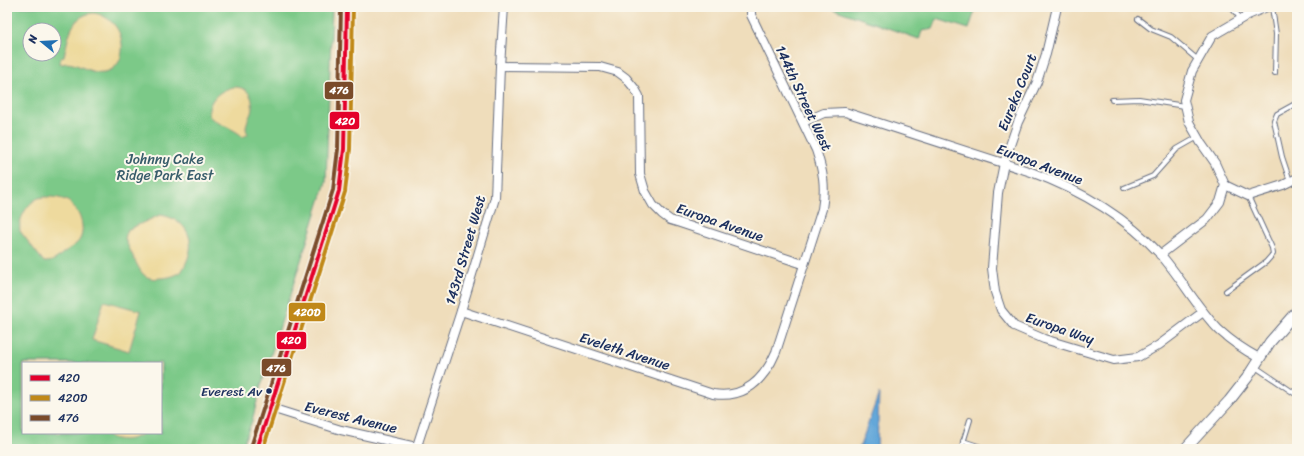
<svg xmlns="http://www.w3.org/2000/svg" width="1304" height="456" font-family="Sriracha,sans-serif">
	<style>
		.green { fill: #7cc988; stroke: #4c7c73; fill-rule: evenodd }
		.sand { fill: #eeda9e; stroke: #84847e }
		.water { fill: #64a7d9; stroke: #406b9c }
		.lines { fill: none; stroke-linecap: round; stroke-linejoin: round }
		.service-casing { stroke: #656c7f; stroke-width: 6 }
		.minor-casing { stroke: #656c7f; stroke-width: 10 }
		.tertiary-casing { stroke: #656c7f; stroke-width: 12 }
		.service { stroke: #fff; stroke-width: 4 }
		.minor { stroke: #fff; stroke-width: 8 }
		.tertiary { stroke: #fff; stroke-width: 10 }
		.bus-1-casing { stroke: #fbf7ec; stroke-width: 7 }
		.bus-2-casing { stroke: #fbf7ec; stroke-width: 7 }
		.bus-3-casing { stroke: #fbf7ec; stroke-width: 7 }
		.bus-1 { stroke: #e4002b; stroke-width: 4 }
		.bus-2 { stroke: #c08818; stroke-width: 4 }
		.bus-3 { stroke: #7a4b2a; stroke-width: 4 }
		.bus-dot { fill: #1b2f5e; stroke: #fbf7ec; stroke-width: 1.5 }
		.labels { text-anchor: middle; stroke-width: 4; stroke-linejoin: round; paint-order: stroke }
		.bus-label { font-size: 13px; fill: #1b2f5e; stroke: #fbf7ec; text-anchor: end }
		.street-label { font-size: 14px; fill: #1b2f5e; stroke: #fbf7ec }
		.park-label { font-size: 14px; fill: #385d6b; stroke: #fbf7ec }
		.line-badge { stroke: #fbf7ec; stroke-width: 1.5 }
		.badge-label { font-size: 11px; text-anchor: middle; font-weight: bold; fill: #fff }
	</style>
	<rect width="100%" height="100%" fill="#fbf7ec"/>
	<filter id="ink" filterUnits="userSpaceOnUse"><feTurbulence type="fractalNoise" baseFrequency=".025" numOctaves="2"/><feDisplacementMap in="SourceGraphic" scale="8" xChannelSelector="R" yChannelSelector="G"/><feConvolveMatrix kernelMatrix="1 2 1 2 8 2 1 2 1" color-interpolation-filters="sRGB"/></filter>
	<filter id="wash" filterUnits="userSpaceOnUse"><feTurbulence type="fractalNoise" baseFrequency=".012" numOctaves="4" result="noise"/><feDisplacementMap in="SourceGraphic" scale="16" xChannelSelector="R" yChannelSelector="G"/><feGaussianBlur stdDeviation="0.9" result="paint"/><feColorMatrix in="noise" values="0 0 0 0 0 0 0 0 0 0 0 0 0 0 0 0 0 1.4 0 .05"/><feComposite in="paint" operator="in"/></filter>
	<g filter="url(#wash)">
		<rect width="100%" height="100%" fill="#efddbb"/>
		<!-- green -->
		<g class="green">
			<path d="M7,7H332L326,182L260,389L252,421L241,449H7ZM30,30H54V54H30ZM23,363H161V433H23Z"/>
			<path d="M828,7H976L969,29L937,19L933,29L922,31L919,39Z"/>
		</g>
		<!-- sand -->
		<g class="sand">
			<path d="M93,13C102,14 110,19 116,27C126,41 125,69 104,72C89,75 74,59 62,64L60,63V58H62L64,56C69,37 70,16 93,13Z"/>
			<path d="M234,87C249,87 255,98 251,113C249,118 246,123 246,128C246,130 247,132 248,134L243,137C233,127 219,126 209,116C207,101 219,90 234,87Z"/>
			<path d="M48,197C55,197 63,198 69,202C79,210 86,227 80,239C77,245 68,249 63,253C56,259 54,262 44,262L20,231C18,220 26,206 35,200C39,197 44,197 48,197Z"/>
			<path d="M160,215C183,218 196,236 188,258C186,263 184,268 181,272C175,276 167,278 160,278C155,279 148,279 143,274C138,269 129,247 125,239L127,230Z"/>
			<path d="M104,301L141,311L129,351L92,340Z"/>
			<path d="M103,433H143C132,442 115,442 103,433Z"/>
		</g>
		<!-- water -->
		<path class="water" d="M879,393L877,449H859Z"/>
	</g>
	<g filter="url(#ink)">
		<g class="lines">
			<!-- service casing -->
			<g class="service-casing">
				<g id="service">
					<path d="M1231,7L1241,19"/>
					<path d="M1272,7L1276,34L1275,73"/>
					<path d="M1138,19L1151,29L1171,37L1198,60"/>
					<path d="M1112,100L1139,99L1185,106"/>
					<path d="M1290,181L1282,157L1274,121L1277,114L1297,103"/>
					<path d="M1124,188L1153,176L1177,149L1198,137"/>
					<path d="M1226,291L1266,262L1273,254L1272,248L1248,196"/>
					<path d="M1254,366L1294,393"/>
					<path d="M963,441L987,449"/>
					<path d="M961,449L970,420"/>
				</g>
			</g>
			<!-- minor casing -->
			<g class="minor-casing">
				<g id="minor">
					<path d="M1057,7L1046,54L1037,82L1018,122L1004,163L998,193L992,268L995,292L1001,310L1014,326L1044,339L1114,360L1138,357L1159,345L1203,312"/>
					<path d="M500,66L600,67L618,72L626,78L635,89L639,96L640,174L645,191L653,205L662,214L670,220L680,223L803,264"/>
					<path d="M803,122L824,113L845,112L1031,172C1080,190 1125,216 1161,255C1182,279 1197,308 1219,330C1231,341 1244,350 1259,358"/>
					<path d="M1225,185L1248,196L1283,185L1297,178"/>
					<path d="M1160,255L1207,219L1220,202L1225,185L1215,163L1201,143L1189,122L1184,100L1192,71L1212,36L1248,15L1267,7"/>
					<path d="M461,311L713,394C745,399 764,380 776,352L822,209C826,186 823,171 816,150L751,15V7"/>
					<path d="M271,408L341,430L425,449"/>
					<path d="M417,446L461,311L495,198L500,66L504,7"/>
				</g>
			</g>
			<!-- tertiary casing -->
			<g class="tertiary-casing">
				<g id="tertiary">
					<path d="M257,449L339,191L344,149L347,7"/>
					<path d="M1185,449L1229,401L1247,378L1270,342L1297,311"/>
				</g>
			</g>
			<!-- service -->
			<use href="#service" class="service"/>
			<!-- minor -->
			<use href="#minor" class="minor"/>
			<!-- tertiary -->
			<use href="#tertiary" class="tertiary"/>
			<!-- bus-1 casing -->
			<g class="bus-1-casing">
				<path id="bus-1" d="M257,449L339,191L344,149L347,7"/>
			</g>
			<!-- bus-2 casing -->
			<g class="bus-2-casing">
				<path id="bus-2" d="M263,449L345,192L350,149L353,7"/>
			</g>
			<!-- bus-3 casing -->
			<g class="bus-3-casing">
				<path id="bus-3" d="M251,447L333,190L338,149L341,7"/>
			</g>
			<!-- bus-1 -->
			<use href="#bus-1" class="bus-1"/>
			<!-- bus-2 -->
			<use href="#bus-2" class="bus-2"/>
			<!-- bus-3 -->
			<use href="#bus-3" class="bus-3"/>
		</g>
	</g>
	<!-- markers -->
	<circle class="bus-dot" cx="269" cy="391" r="3.5"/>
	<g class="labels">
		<!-- bus labels -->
		<g class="bus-label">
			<text x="262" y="396">Everest Av</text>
		</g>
		<!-- street labels -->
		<g class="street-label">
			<text transform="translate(1017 92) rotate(-68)" y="5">Eureka Court</text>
			<text transform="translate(804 98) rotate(65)" y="5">144th Street West</text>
			<text transform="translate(1040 164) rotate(21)" y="5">Europa Avenue</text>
			<text transform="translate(720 222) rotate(19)" y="5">Europa Avenue</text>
			<text transform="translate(465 250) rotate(-74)" y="5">143rd Street West</text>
			<text transform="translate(1060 328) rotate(19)" y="5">Europa Way</text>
			<text transform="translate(625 351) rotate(18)" y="5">Eveleth Avenue</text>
			<text transform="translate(351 417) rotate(14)" y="5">Everest Avenue</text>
		</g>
		<!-- park labels -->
		<g class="park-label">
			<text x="165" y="164">Johnny Cake<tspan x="165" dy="16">Ridge Park East</tspan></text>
		</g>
	</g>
	<g class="line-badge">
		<rect x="324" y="81" width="30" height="19" rx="4" fill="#7a4b2a"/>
		<rect x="329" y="111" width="31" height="19" rx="4" fill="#e4002b"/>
		<rect x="288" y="302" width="38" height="20" rx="4" fill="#c08818"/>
		<rect x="276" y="331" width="31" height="19" rx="4" fill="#e4002b"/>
		<rect x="261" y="358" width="31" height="19" rx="4" fill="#7a4b2a"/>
	</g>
	<g class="badge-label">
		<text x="339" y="94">476</text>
		<text x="345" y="125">420</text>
		<text x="307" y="316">420D</text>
		<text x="291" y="344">420</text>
		<text x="276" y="372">476</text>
	</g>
	<!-- margin -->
	<rect width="1304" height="456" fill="none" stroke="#fbf7ec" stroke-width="24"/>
	<!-- legend -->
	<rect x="22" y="362" width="140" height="72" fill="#fbf7ec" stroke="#a1a7b3"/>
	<rect x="30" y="375" width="20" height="6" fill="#e4002b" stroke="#a1a7b3"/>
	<text x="58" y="382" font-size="12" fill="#1b2f5e">420</text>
	<rect x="30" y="395" width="20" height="6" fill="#c08818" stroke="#a1a7b3"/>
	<text x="58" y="402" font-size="12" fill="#1b2f5e">420D</text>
	<rect x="30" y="415" width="20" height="6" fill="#7a4b2a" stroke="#a1a7b3"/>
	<text x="58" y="422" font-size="12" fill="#1b2f5e">476</text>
	<!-- north arrow -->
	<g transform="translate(42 42) rotate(288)"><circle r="19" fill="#fbf7ec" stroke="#a1a7b3"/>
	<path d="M0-3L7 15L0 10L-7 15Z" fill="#1f6fb2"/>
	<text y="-6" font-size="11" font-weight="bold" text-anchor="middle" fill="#1b2f5e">N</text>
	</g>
</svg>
